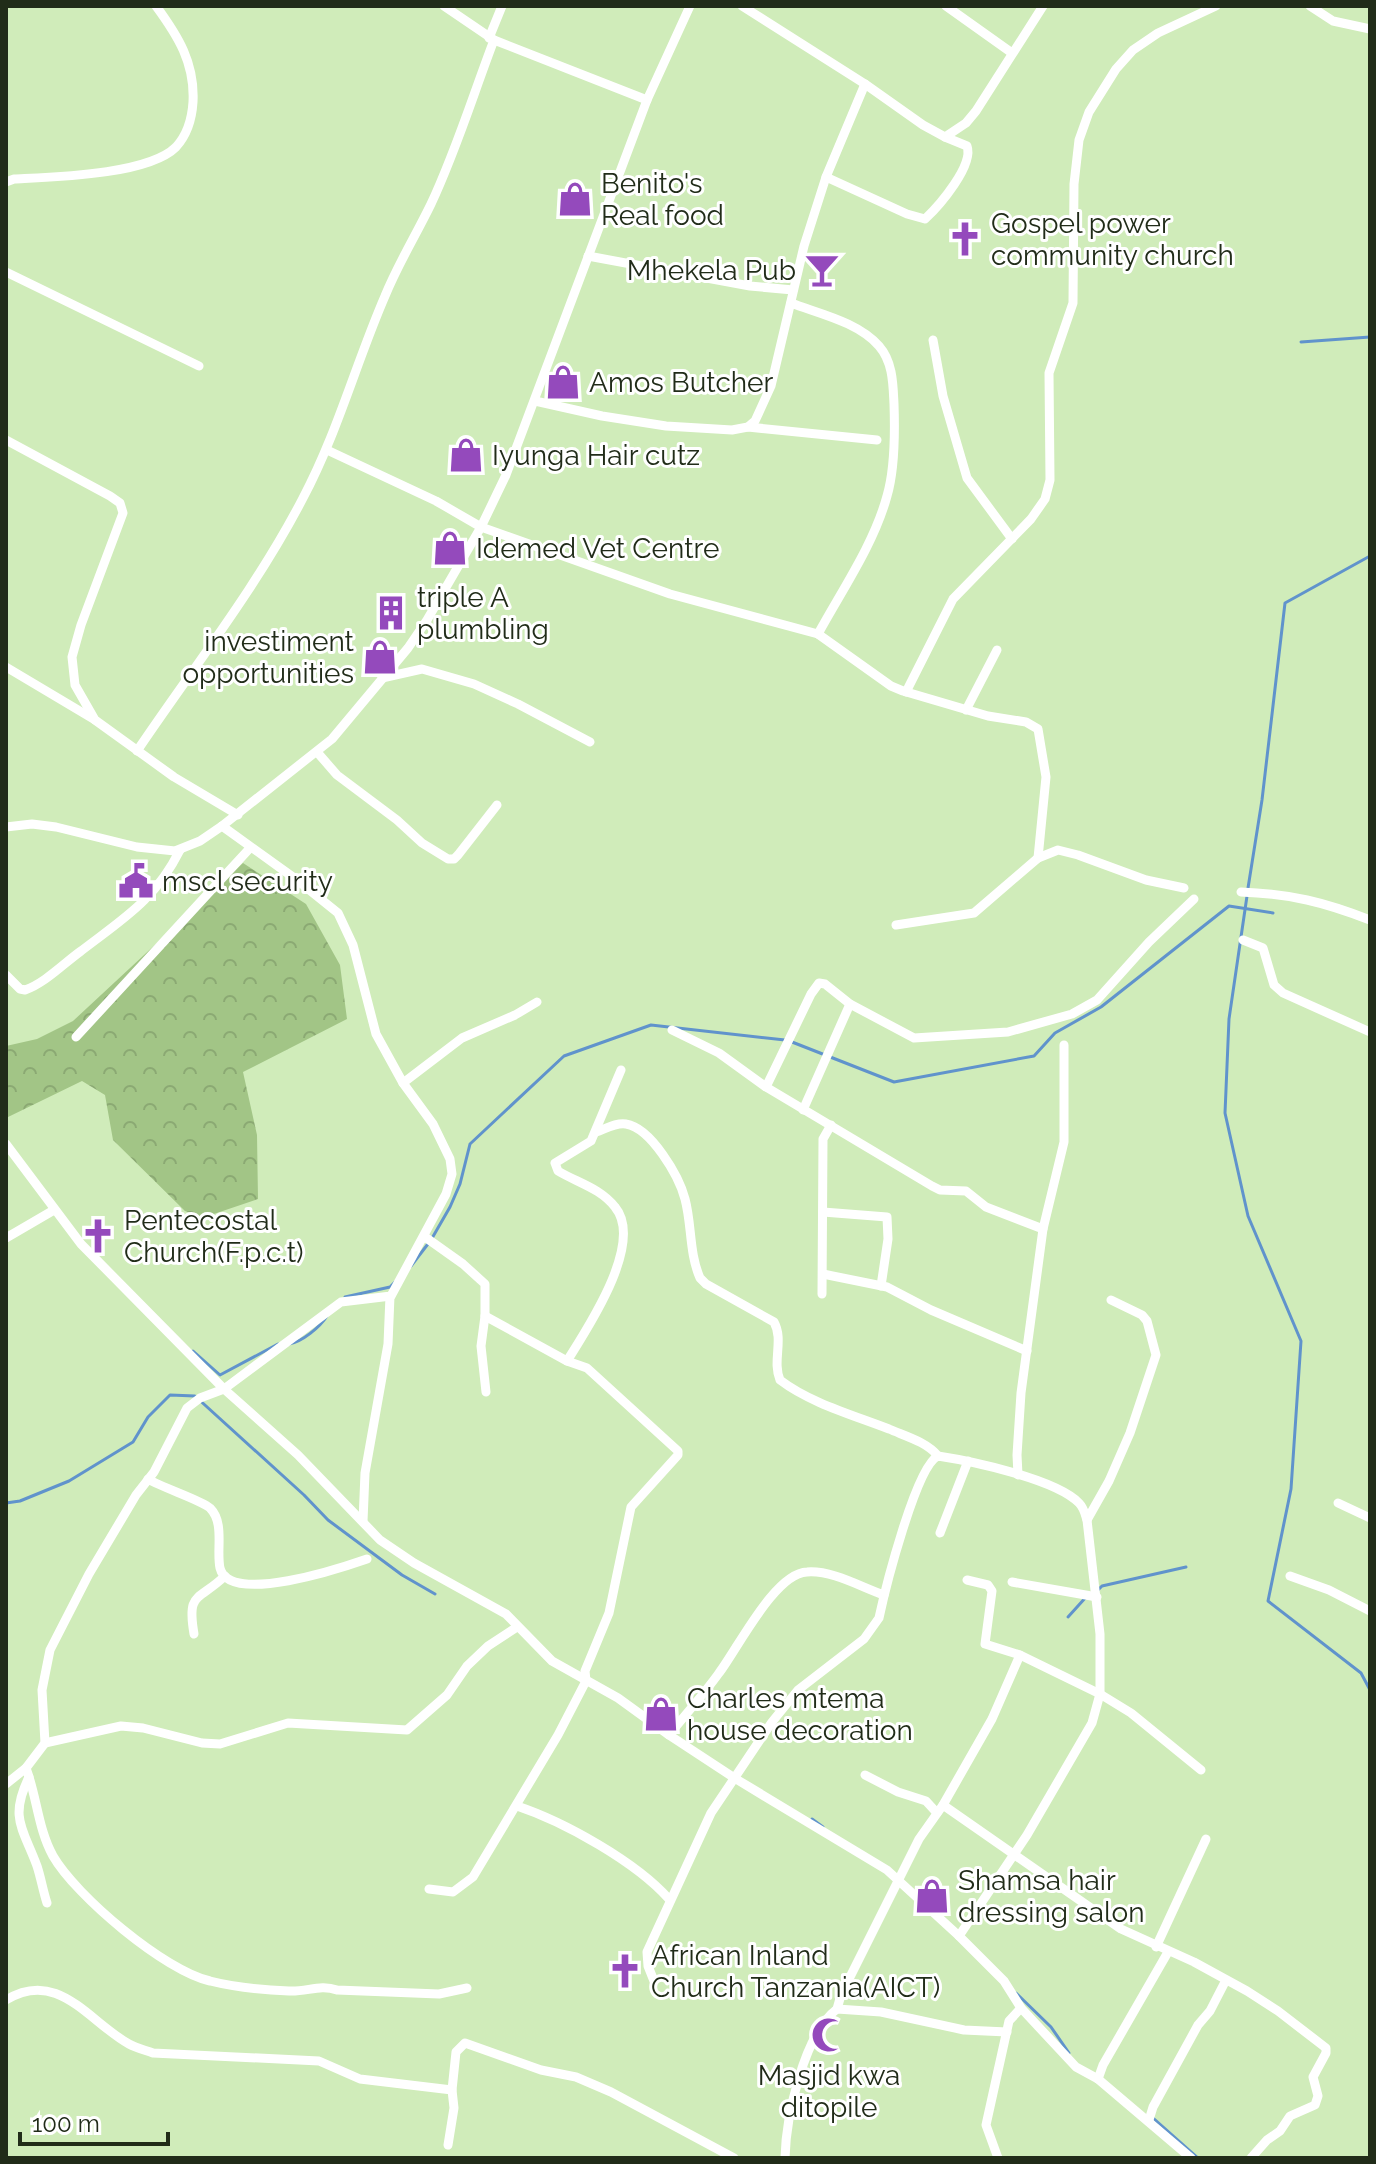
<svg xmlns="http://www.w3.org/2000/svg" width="1376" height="2164" font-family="Raleway,sans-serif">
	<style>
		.forest { fill: url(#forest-crowns) }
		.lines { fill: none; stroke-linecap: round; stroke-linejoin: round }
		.stream { stroke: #6093cc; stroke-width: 3 }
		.street { stroke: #fff; stroke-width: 9 }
		.labels { text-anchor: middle; stroke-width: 6; stroke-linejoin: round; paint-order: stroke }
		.poi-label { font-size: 28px; fill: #212c19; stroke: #fff; text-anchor: start }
	</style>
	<defs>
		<pattern id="forest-crowns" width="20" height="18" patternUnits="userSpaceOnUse" patternTransform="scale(2)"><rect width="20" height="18" fill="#a2c586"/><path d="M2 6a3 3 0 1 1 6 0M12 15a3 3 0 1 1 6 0" fill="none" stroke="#8ba973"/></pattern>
	</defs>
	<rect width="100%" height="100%" fill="#d0ecba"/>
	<!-- forest -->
	<path class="forest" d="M243,863L306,904L340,965L347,1019L243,1072L257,1135L258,1199L202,1218L185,1211L113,1140L105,1095L82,1081L6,1118V1046L37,1039L73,1021Z"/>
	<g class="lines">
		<!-- stream -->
		<g class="stream">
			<path d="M1301,342L1370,337"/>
			<path d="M1248,888L1262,800L1285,603L1370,556"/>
			<path d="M1247,896L1229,1019L1225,1113L1248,1216L1301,1341L1291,1489L1268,1601L1361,1673L1370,1690"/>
			<path d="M792,1042L894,1082L1034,1056L1055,1033L1101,1007L1229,906L1273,913"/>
			<path d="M411,1266L431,1240L450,1207L460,1184L470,1144L564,1056L651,1025L785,1040"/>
			<path d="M345,1297L390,1287L395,1282"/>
			<path d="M289,1344C302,1342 320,1327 327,1316"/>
			<path d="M193,1351L220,1375L278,1344"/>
			<path d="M6,1503L20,1501L69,1481L133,1442L148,1417L170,1395L195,1396L304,1495L328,1520L402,1575L435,1594"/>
			<path d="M1097,1591L1102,1586L1186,1567"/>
			<path d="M1068,1617L1087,1596"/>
			<path d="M812,1819L823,1827"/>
			<path d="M1016,1993L1051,2027L1069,2053"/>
			<path d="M1153,2118L1198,2158"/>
		</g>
		<!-- street -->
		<g class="street">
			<path d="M444,6L494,40L647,100"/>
			<path d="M742,6L865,84L923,125L945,137L966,123L976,111L1043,6"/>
			<path d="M946,6L1012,53"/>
			<path d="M1310,6L1333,21L1370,29"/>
			<path d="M489,38L502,6"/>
			<path d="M826,177L907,214L925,219C940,205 974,165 967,146L945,137"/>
			<path d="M6,182L14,179C53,177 148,175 176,147C187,135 192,118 193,102C195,63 178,36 156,6"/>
			<path d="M588,256L750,286L793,290"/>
			<path d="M6,272L199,366"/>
			<path d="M791,303C820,314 858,322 879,346C893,362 893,384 894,404C895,433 895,469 887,496C874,544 842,590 818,634"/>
			<path d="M933,340L943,396L967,478L1012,539"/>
			<path d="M535,401L602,416L666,426L732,430L748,427L755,421L771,386L804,246L826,177L865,84"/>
			<path d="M748,427L877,440"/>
			<path d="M6,440L110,496L120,503L123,513L81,625L72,657L75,685L95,720L174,777L238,815"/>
			<path d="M327,450L436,501L481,527L670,594L818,634L891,686L903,691L988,716L1026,722L1038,729L1046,777L1038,858"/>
			<path d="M6,667L95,720"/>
			<path d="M382,678L422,669L474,684L518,704L590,742"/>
			<path d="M906,692L953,599L1031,519L1045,499L1050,480L1049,373L1073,303L1074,184L1079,140L1089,112L1116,69L1133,50L1158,33L1216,6"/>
			<path d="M966,710L997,650"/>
			<path d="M137,751C193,668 257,587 303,498C337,434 356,363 385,296C398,264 416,235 431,204C456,151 473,95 494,40"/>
			<path d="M317,752L337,775L397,820L422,843L448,859H454L458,855L497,805"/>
			<path d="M6,827L32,824L56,827L137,847L175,851L200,841L222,826L332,739L408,648L427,620L481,527L506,475L647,100L690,6"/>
			<path d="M1241,892C1291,894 1324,902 1370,920"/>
			<path d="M896,925L974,913L1038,858L1058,850L1078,855L1146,880L1184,888"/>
			<path d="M1243,940L1263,948L1274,985L1283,993L1370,1032"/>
			<path d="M6,975L20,989L25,990C45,983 63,964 81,951C124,918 155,900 180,850"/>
			<path d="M672,1030L719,1053L766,1087L932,1186L940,1190L966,1191L986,1207L1043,1229"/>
			<path d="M76,1037L250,848"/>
			<path d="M403,1083L462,1038L515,1015L537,1002"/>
			<path d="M766,1087L811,994L819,983L825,984L850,1004L914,1038L1008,1032L1072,1014L1097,1000L1149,942L1194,899"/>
			<path d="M803,1110L850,1004"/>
			<path d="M596,1132C605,1129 617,1122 626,1124C651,1128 679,1176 685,1199C692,1225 689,1253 700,1278L706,1284L774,1322C784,1340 772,1361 780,1380C810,1403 853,1415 889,1429C905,1436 927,1442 938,1456"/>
			<path d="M6,1144L81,1244L224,1389L298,1455L380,1540L414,1563L506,1614L552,1661L618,1698L669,1735L736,1779L887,1870L959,1936L1004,1981L1021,2008L1076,2067L1098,2079L1191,2158"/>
			<path d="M823,1212L887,1217L888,1239L881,1286"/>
			<path d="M425,1237L463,1264L485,1284V1316L481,1346L486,1392"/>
			<path d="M6,1238L54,1210"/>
			<path d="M823,1274L887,1287L931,1310L1027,1351"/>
			<path d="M822,1294L823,1139L831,1125"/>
			<path d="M567,1361C587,1329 645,1243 615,1207C600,1188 578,1183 558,1171L555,1163L591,1141L621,1070"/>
			<path d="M1018,1475L1017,1455L1021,1393L1043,1229L1064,1142V1045"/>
			<path d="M148,1479C163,1488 201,1500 210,1508C225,1523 216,1550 220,1568C229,1606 344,1567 367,1559"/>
			<path d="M1338,1503L1370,1518"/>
			<path d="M1087,1520L1109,1481L1130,1433L1156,1355L1147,1321L1142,1315L1111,1300"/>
			<path d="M363,1521L365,1473L388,1344L390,1296"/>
			<path d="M940,1533L968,1461"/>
			<path d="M1290,1576L1329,1590L1370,1611"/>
			<path d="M967,1580L988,1585L992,1591L985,1644L1020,1655L1100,1694L1131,1713L1201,1770"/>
			<path d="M1012,1582L1097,1597"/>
			<path d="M194,1634C187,1592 197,1602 225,1576"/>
			<path d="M669,1735C685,1715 704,1694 719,1673C738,1648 775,1573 807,1572C832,1570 861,1587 884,1595"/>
			<path d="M45,1743L121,1726L143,1728L202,1743L220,1744L288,1723L407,1730L447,1695L467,1666L488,1646L517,1627"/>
			<path d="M26,1768C37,1797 38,1829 53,1856C76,1896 165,1971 210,1981C234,1987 264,1990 289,1991C307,1992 320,1984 337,1990L439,1994L467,1988"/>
			<path d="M865,1775L898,1792L926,1801L937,1813"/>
			<path d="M29,1777C9,1818 23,1828 37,1866C41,1878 43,1891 47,1903"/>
			<path d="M6,1784L26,1768L45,1743L42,1690L50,1650L89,1574L136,1495L154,1472L187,1408L200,1398L224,1389L341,1302L391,1296L446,1194L452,1174L450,1159L433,1124L403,1083L376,1034L353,945L338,913L297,880L222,826"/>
			<path d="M943,1805L1121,1929L1194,1962L1247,1991L1278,2011L1326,2048V2053L1313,2077L1318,2096L1315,2105L1290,2116L1280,2131L1267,2140L1251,2158"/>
			<path d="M517,1806C565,1822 636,1862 669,1899"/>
			<path d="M429,1889L453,1892L473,1877L558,1735L586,1681L585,1671L609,1613L631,1507L678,1455V1451L587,1368L567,1361L485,1316"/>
			<path d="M1156,1947L1206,1839"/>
			<path d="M654,1981L648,1966L647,1952L711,1813L772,1722L798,1690L864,1639L879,1618C885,1590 916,1466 938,1456C971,1461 1056,1479 1079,1503C1084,1508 1085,1514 1087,1520L1100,1634V1694L1092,1723L1027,1835L959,1936"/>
			<path d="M6,2000C58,1968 89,2022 129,2044C136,2048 145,2050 153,2053L319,2061L360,2079L452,2090"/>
			<path d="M837,2009L841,1995L919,1839L943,1805L992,1719L1020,1655"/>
			<path d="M1098,2079L1103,2065L1168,1952"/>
			<path d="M1149,2120L1153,2107L1198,2025L1210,2011L1226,1980"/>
			<path d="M448,2145L454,2108L452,2090L456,2052L465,2043L541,2070L576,2077L611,2092L734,2158"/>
			<path d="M785,2158C786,2117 804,2034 837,2009L881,2012L964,2030L1007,2032"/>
			<path d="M998,2158L986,2125L1009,2021L1021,2008"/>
		</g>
	</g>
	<!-- icons -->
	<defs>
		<g id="shop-bare" transform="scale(2.76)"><path d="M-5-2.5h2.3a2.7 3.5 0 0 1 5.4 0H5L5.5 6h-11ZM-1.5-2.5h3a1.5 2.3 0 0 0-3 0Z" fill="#944abc" stroke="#fff" stroke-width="2.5" paint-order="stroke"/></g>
		<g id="church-bare" transform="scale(2.76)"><path d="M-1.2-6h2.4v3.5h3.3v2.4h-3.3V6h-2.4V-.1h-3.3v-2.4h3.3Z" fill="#944abc" stroke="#fff" stroke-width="2.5" paint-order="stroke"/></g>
		<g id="bar-bare" transform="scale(2.76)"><path d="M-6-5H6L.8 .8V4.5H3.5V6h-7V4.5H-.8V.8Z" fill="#944abc" stroke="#fff" stroke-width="2.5" paint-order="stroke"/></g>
		<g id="building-bare" transform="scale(2.76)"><path d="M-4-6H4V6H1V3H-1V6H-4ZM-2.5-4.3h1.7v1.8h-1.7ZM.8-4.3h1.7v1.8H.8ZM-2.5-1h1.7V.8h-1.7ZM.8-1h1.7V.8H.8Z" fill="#944abc" stroke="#fff" stroke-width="2.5" paint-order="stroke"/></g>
		<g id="civic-bare" transform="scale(2.76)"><path d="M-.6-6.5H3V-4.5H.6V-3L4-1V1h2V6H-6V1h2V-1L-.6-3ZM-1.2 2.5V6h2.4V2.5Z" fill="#944abc" stroke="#fff" stroke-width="2.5" paint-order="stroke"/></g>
		<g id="mosque-bare" transform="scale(2.76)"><path d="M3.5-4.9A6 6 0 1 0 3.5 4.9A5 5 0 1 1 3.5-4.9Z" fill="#944abc" stroke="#fff" stroke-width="2.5" paint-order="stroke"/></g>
	</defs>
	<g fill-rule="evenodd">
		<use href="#shop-bare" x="575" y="199"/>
		<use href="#church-bare" x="965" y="239"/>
		<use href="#bar-bare" x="822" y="270"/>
		<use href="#shop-bare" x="563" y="382"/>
		<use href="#shop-bare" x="466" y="455"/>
		<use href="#shop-bare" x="450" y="548"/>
		<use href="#building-bare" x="391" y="613"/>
		<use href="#shop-bare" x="380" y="657"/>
		<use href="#civic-bare" x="136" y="881"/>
		<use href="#church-bare" x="98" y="1236"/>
		<use href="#shop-bare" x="661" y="1714"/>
		<use href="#shop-bare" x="932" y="1896"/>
		<use href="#church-bare" x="625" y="1971"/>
		<use href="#mosque-bare" x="829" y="2035"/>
	</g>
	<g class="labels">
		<!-- poi labels -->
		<g class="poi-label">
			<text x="601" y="193">Benito's<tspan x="601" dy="32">Real food</tspan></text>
			<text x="991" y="233">Gospel power<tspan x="991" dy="32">community church</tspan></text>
			<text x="796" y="280" text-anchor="end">Mhekela Pub</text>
			<text x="589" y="392">Amos Butcher</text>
			<text x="492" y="465">Iyunga Hair cutz</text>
			<text x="476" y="558">Idemed Vet Centre</text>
			<text x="417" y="607">triple A<tspan x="417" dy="32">plumbling</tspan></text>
			<text x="354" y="651" text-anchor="end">investiment<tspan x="354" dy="32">opportunities</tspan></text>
			<text x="162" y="891">mscl security</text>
			<text x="124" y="1230">Pentecostal<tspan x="124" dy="32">Church(F.p.c.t)</tspan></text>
			<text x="687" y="1708">Charles mtema<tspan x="687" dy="32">house decoration</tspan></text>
			<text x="958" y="1890">Shamsa hair<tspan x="958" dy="32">dressing salon</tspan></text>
			<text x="651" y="1965">African Inland<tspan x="651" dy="32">Church Tanzania(AICT)</tspan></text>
			<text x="829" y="2085" text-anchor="middle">Masjid kwa<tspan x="829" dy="32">ditopile</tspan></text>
		</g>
	</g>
	<!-- border -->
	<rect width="1376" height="2164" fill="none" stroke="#212c19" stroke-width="16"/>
	<!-- scale -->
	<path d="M20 2132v12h148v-12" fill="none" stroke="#212c19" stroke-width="4"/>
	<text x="32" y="2132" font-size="24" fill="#212c19" stroke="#ffffff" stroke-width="6" paint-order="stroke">100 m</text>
</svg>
